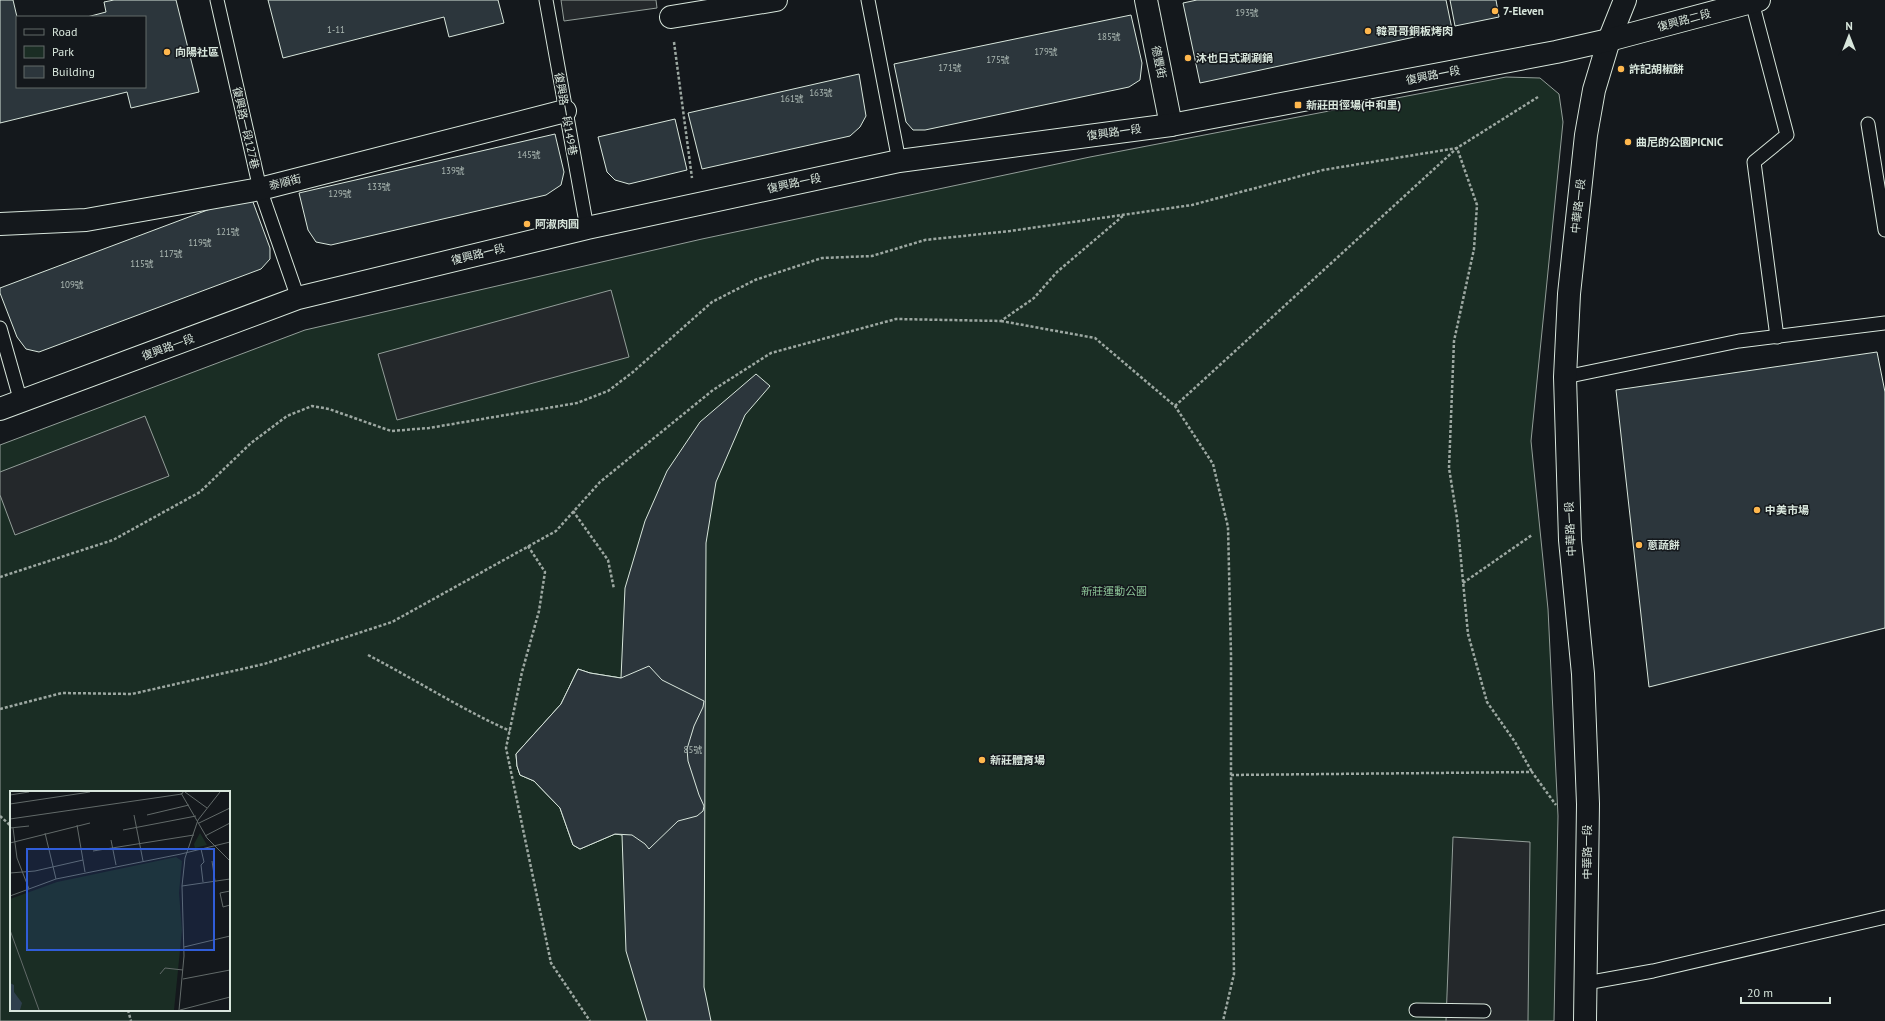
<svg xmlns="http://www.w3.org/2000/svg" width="1885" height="1021" font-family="'PT Sans','Noto Sans TC',sans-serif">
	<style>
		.green { fill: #1a2d24; stroke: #939e99; fill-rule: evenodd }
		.parking { fill: #24282b; stroke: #939e99 }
		.building { fill: #2c363c; stroke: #d8e6dc }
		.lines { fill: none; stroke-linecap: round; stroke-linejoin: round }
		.lane-casing { stroke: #d8e6dc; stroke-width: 15 }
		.street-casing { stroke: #d8e6dc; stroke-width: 24 }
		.secondary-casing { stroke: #d8e6dc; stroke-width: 24 }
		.path { stroke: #9da8a2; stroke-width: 2.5; stroke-dasharray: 3 2; stroke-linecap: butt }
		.lane { stroke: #14181c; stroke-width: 13 }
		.street { stroke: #14181c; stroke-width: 22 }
		.secondary { stroke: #14181c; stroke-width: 22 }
		.poi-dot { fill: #ffb74d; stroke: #14181c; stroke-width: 1.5 }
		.labels { text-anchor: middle; stroke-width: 3; stroke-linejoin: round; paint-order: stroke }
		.number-label { font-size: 9px; fill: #adbab4 }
		.poi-label { font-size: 11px; font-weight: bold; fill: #d8e6dc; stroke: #14181c; text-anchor: start }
		.street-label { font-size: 11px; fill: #d8e6dc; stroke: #14181c }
		.park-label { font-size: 11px; fill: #8ac095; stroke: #14181c }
		.inset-road { fill: none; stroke: #626a69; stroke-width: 1 }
		.view { fill: #305dd8; fill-opacity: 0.15; stroke: #305dd8; stroke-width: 2 }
		.inset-edge { fill: none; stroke: #d8e6dc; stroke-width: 2 }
	</style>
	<rect width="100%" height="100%" fill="#14181c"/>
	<!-- green -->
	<path class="green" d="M1506,77L1540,78L1559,94L1563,122L1531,441L1548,609L1558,816L1554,1021H0V445L305,330L702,239L1090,157ZM11,792H229V1010H11Z"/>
	<!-- parking -->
	<g class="parking">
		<path d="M561,0H656L657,8L564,21Z"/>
		<path d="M611,290L629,357L397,420L378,354Z"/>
		<path d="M145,416L169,476L15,535L0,495V472Z"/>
		<path d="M1453,837L1530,842L1528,1021H1446Z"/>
	</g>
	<!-- building -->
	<g class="building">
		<path d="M0,0H13L17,17V87H145V17H87L106,12L104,2L114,0H176L199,92L131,108L127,92L0,123Z"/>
		<path d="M268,0H498L504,23L449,37L444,17L283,58Z"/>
		<path d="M1197,0H1446L1452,29L1200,83L1183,3Z"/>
		<path d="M1450,0H1496L1499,17L1455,26Z"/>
		<path d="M1131,15L1142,63L1140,80L1129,87L925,130H913L906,122L894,64Z"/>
		<path d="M859,74L866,116L860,127L850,136L702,169L688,113Z"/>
		<path d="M675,119L687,170L629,184L615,180L607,172L598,137Z"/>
		<path d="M555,134L564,172L561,185L546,195L331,245L316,242L308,230L299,193Z"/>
		<path d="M250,194L270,248V259L261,269L39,352L26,349L17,337L0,293V288Z"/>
		<path d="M1877,352L1885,392V628L1649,687L1616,390Z"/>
		<path d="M756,374L770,386L745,415L716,482L706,543L704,987L711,1021H647L626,951L622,835L615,834L580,849L573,845L560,808L534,781L520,775L517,766L516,754L561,704L578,669L590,673L621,678L625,588L645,521L667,471L700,422Z"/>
		<path d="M649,666L662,680L704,701L703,707L694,726L687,749L688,761L699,795L704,806L703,811L697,816L678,821L649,849L645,844L632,835L615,834L580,849L573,845L560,808L534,781L520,775L517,766L516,754L561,704L578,669L590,673L621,678Z"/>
	</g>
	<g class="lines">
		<!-- lane casing -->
		<g class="lane-casing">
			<g id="lane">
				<path d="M217,0L260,189L298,298"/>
				<path d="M546,0L587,228"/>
				<path d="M868,0L899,161"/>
				<path d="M1752,2L1787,135L1754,162L1777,337"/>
				<path d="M1868,124L1885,230"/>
				<path d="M0,328L21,402"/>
				<path d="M1565,377L1739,341L1885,323"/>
				<path d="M1586,983L1653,971L1885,917"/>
				<path d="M1416,1010L1484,1011"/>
			</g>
		</g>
		<!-- street casing -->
		<g class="street-casing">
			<g id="street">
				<path d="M1146,0L1171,125"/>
				<path d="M671,17L776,0"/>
				<path d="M0,224L86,220L260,189L565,111"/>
				<path d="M1585,1021L1588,804L1583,674L1570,540L1565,377L1569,294L1586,135L1594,90L1609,40L1625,0"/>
			</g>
		</g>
		<!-- secondary casing -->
		<g class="secondary-casing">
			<path id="secondary" d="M0,409L298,298L587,228L899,161L1171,125L1556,52L1609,40L1759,0"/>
		</g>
		<!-- path -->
		<g class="path">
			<path d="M674,42L692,178"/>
			<path d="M1001,321L1095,338L1175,406L1213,464L1228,527L1231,655V775L1234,974L1223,1021"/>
			<path d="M1175,406L1457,148L1538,97"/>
			<path d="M573,511L608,560L614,589"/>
			<path d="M528,546L545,572L539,611L522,672L506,748L551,963L590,1021"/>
			<path d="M0,577L113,540L200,492L251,443L287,416L312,406L329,409L391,431L429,428L577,403L608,391L633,372L712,302L755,280L822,258L872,256L925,240L1010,231L1192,205L1323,170L1457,148L1477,205L1474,249L1454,341L1449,468L1457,518L1468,634L1487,702L1515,742L1532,772"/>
			<path d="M1463,583L1532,535"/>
			<path d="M368,655C416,680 461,709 510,731"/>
			<path d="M0,709L62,693L132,694L264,664L392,622L556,531L600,482L713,390L771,353L896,319L1001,321L1034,298L1057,272L1124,215"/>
			<path d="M1231,775L1532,772L1556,805"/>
			<path d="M0,816L11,826"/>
			<path d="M128,1010L131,1021"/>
		</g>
		<!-- lane -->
		<use href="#lane" class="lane"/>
		<!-- street -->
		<use href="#street" class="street"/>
		<!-- secondary -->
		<use href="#secondary" class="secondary"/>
	</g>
	<!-- markers -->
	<g class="poi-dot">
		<circle cx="1495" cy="11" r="4"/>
		<circle cx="1368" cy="31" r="4"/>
		<circle cx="167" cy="52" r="4"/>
		<circle cx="1188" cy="58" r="4"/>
		<circle cx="1621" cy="69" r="4"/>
		<rect x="1294" y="101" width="8" height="8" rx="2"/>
		<circle cx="1628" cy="142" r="4"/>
		<circle cx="527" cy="224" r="4"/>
		<circle cx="1757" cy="510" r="4"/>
		<circle cx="1639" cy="545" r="4"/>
		<circle cx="982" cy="760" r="4"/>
	</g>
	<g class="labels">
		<!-- number labels -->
		<g class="number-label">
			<text x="1247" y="16">193號</text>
			<text x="336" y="33">1-11</text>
			<text x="1109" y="40">185號</text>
			<text x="1046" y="55">179號</text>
			<text x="998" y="63">175號</text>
			<text x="950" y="71">171號</text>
			<text x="821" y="96">163號</text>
			<text x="792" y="102">161號</text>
			<text x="529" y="158">145號</text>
			<text x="453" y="174">139號</text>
			<text x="379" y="190">133號</text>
			<text x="340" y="197">129號</text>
			<text x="228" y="235">121號</text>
			<text x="200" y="246">119號</text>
			<text x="171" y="257">117號</text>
			<text x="142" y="267">115號</text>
			<text x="72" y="288">109號</text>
			<text x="693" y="753">85號</text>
		</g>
		<!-- poi labels -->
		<g class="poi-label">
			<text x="1503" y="15">7-Eleven</text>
			<text x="1376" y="35">韓哥哥銅板烤肉</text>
			<text x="175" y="56">向陽社區</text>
			<text x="1196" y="62">沐也日式涮涮鍋</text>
			<text x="1629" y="73">許記胡椒餅</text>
			<text x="1306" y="109">新莊田徑場(中和里)</text>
			<text x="1636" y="146">曲尼的公園PICNIC</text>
			<text x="535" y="228">阿淑肉圓</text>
			<text x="1765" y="514">中美市場</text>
			<text x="1647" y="549">蔥蔬餅</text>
			<text x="990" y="764">新莊體育場</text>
		</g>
		<!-- street labels -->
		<g class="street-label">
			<text transform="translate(1684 20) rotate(-15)" y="4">復興路二段</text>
			<text transform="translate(1159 62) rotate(78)" y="4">德豐街</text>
			<text transform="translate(1433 75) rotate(-11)" y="4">復興路一段</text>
			<text transform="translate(566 114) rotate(80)" y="4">復興路一段149巷</text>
			<text transform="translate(246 128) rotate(77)" y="4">復興路一段127巷</text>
			<text transform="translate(1114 132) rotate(-8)" y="4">復興路一段</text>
			<text transform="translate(285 182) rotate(-14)" y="4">泰順街</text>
			<text transform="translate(794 183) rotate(-12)" y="4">復興路一段</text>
			<text transform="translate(1578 206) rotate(-84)" y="4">中華路一段</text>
			<text transform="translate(478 254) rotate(-14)" y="4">復興路一段</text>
			<text transform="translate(168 347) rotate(-20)" y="4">復興路一段</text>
			<text transform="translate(1570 529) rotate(-93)" y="4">中華路一段</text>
			<text transform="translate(1587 852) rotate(-90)" y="4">中華路一段</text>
		</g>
		<!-- park labels -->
		<g class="park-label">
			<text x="1114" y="595">新莊運動公園</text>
		</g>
	</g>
	<!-- overview -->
	<g transform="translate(10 791)">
		<rect width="220" height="220" fill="#14181c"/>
		<path d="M190,42L197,54L185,57L184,53ZM166,66L172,70L169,102L172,139L164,219H0V108L47,91Z" fill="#1a2d24"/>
		<path d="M0,192L4,194V201L12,212L10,219H0Z" fill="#2f3f4d"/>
		<path class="inset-road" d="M175,1L197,17M171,2L197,47L220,70M0,4L19,1M0,13L80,1M124,24L133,70M137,24L179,14M0,28L172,3L173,1M189,32L220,17M67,34L75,81M0,37L19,35M3,37L7,67L19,98M113,39L186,25M35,42L46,88M195,45L220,32M101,49L106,74M0,52L80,32M191,58L194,71L191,74L193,91M83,60L184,44M202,70L205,90M0,82L25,80L73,69M172,95L220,88M220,100L210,102L213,116L220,114M0,105L46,88L171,63L220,51M0,139L29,219M174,156L220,145M150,183L155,177L173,179M173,188L220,179M169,219L174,165L172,95L175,67L188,29L210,1M170,219L220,206"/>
		<path class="view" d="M17,58H204V159H17Z"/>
		<rect width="220" height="220" class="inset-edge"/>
	</g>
	<!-- legend -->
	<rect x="16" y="16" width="130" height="72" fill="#14181c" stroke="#626a69"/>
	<rect x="24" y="29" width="20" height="6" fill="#14181c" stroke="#626a69"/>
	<text x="52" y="36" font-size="12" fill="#d8e6dc">Road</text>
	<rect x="24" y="46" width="20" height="12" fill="#1a2d24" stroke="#626a69"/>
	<text x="52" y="56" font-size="12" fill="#d8e6dc">Park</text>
	<rect x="24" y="66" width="20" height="12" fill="#2c363c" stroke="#626a69"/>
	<text x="52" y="76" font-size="12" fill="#d8e6dc">Building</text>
	<!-- north arrow -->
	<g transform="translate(1849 36)" stroke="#14181c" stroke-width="3" paint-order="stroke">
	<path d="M0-3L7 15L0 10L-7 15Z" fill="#d8e6dc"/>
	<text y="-6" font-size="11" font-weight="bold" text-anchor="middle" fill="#d8e6dc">N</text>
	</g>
	<!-- scale -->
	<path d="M1741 997v6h89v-6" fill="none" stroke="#d8e6dc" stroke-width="2"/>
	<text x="1747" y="997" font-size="12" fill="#d8e6dc" stroke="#14181c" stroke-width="3" paint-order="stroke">20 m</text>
</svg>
